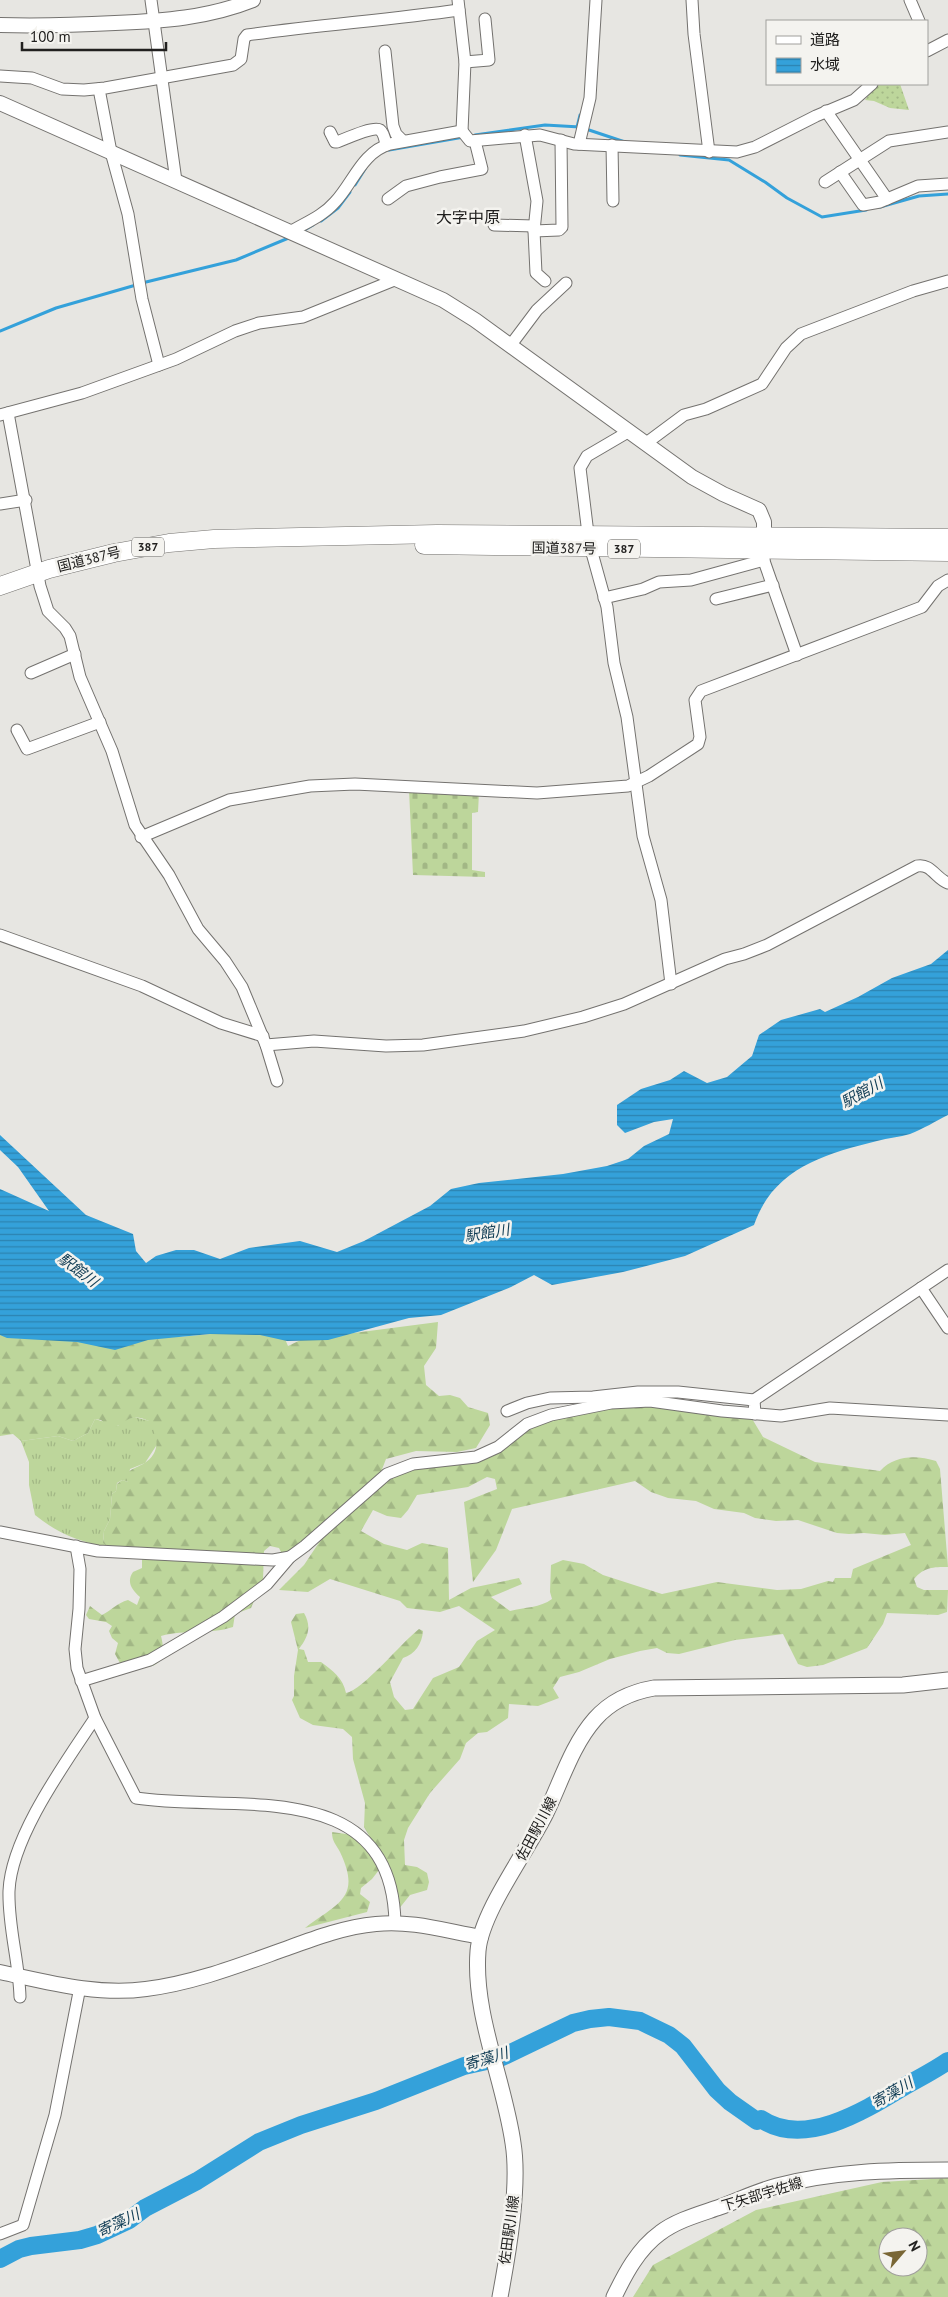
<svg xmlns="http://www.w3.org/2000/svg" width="948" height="2297" font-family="'PT Sans','Noto Sans JP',sans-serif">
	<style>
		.grass { fill: url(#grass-tufts) }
		.forest { fill: url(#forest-firs); fill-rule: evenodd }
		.cemetery { fill: url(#cemetery-stones) }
		.park { fill: url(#park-dots) }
		.water { fill: url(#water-rules) }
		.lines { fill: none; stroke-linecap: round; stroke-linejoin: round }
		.stream { stroke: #34a1da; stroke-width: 3 }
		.river { stroke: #34a1da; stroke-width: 18 }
		.minor-casing { stroke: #74726f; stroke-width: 13 }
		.tertiary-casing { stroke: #74726f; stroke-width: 16 }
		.secondary-casing { stroke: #74726f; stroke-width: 17 }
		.trunk-casing { stroke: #74726f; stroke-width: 19 }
		.minor { stroke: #fff; stroke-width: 11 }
		.tertiary { stroke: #fff; stroke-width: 14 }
		.secondary { stroke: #fff; stroke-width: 15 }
		.trunk { stroke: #fff; stroke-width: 18 }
		.labels { text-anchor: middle; stroke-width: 5; stroke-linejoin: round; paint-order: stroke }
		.shield { fill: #f4f3ef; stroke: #605f5d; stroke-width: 1 }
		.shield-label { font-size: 12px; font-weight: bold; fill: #21201f }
		.street-label { font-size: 14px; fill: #21201f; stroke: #f4f3ef }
		.water-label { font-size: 15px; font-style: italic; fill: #113d55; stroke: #f4f3ef }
		.quarter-label { font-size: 16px; fill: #21201f; stroke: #f4f3ef }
	</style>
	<defs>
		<pattern id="grass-tufts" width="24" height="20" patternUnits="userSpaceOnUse" patternTransform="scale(1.25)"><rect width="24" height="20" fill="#bdd69b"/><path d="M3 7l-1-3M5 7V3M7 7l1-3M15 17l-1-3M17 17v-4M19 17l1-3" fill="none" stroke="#a2b785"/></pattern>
		<pattern id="forest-firs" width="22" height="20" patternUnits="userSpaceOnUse" patternTransform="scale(1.25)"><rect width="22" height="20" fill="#bdd69b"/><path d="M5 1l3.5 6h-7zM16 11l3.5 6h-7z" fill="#a2b785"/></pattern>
		<pattern id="cemetery-stones" width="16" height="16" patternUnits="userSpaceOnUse" patternTransform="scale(1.25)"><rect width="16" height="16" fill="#bdd69b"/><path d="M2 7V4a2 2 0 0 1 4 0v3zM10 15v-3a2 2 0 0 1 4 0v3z" fill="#a2b785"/></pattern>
		<pattern id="park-dots" width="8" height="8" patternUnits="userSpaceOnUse" patternTransform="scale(1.25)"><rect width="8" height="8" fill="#bdd69b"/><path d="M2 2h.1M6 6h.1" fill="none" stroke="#a2b785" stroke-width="1.8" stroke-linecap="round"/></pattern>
		<pattern id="water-rules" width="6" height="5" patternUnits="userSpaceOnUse" patternTransform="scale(1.25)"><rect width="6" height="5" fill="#34a1da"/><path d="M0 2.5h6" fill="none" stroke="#2c83b0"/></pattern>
	</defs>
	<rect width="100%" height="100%" fill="#e7e6e2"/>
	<!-- grass -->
	<path class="grass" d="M134,1417L150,1421L156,1431L158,1443L145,1463L130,1469L128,1482L122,1480L117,1483L116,1491L112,1494L110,1519L104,1531L103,1542L110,1548C81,1542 58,1534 35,1515L29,1485V1462L21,1441L58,1436L73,1441L88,1433L95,1419L118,1426L121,1421Z"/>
	<!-- forest -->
	<g class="forest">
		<path d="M438,1322L436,1348L424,1366L426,1385L439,1396L450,1395L460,1398L468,1407L488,1413L490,1425L476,1448L457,1452L416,1451L386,1459L381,1472L290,1556L282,1554L279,1548L270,1546L264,1551L263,1580L251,1608L235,1614L233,1627C208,1635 186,1629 161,1636C170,1670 147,1670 121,1665L115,1654L118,1643L112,1638L109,1631L112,1626L106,1622L89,1619L86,1615L90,1606L102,1615C112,1610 117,1603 128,1600L137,1605L140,1597C132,1590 126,1582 133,1572L142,1568V1552L110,1548L103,1543L104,1531L110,1519L112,1494L116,1491L117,1484L122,1480L128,1482L126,1475C131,1468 136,1468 143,1464C161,1454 159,1435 149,1421C130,1412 127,1422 111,1429L101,1420L95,1419L88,1433L73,1441L58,1436L21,1441L13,1434L0,1436V1334L157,1333L179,1337L231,1332H282L288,1346L309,1336L338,1335Z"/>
		<path d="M625,1404L751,1417L763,1437L815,1462L880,1471C895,1455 916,1455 936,1461L940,1469L948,1567C933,1567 924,1567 914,1579L917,1587L924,1590H948L947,1612L938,1615L887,1613L883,1624L867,1648L823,1665L807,1667L798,1664L783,1634L735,1640L679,1654L667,1653L657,1648L640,1651L610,1659L579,1672L560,1677L553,1688L559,1698L538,1706L509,1704L508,1718L487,1732L478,1733L466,1743L460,1759L430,1793L408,1828L404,1840L405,1865L417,1867L427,1873L429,1882L427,1890L410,1895L398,1910L379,1870L372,1879L361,1888L360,1894L370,1902L367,1912L305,1928C338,1903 362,1898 340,1852C336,1844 332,1842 332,1832L353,1835L381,1856L364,1827L365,1803L353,1759L352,1737L343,1729L313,1725L300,1718L292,1700L294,1696V1676L298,1650L291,1622L296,1614L304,1613C312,1627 308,1637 299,1649L304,1650L308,1662H321C333,1671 343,1678 346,1693C363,1690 401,1643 419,1629L423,1631C422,1644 415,1654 403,1658L390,1682L394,1697L405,1710L413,1709L433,1678L459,1667L477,1641L495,1630L459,1606L440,1612L407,1608L400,1601L330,1579L308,1592L279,1590L304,1565L320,1541L385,1481L405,1471L475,1461L521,1431L560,1414ZM487,1477L495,1479L497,1489L464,1502L473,1582L496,1550L512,1509L635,1481L651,1492L668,1498L696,1501L714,1509L744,1513L755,1518L776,1521L798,1520L837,1533L849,1534L864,1533L885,1535L905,1533L911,1545L853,1569L851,1578H835L833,1582L828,1581L801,1589L777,1590L717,1582L662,1594L603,1575L584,1564L563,1560L551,1565L550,1592L552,1599C540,1608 525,1607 510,1611L491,1597L522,1584L519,1578L471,1588L449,1600L448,1548L422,1543L407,1550L384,1544L361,1531L373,1510L387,1516L401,1518L408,1510L417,1495L468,1487Z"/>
		<path d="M948,2178V2297H633L653,2265L756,2210L882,2182ZM888,2237H918V2267H888Z"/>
	</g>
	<!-- cemetery -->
	<path class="cemetery" d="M409,790L479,793L478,812L472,813V870L485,872V877L413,875Z"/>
	<!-- park -->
	<path class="park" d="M876,84H900L909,110L890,108L874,101L865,100Z"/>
	<!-- water -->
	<path class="water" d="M948,950V1115C936,1121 923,1129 910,1134C900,1137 888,1138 877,1141C824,1154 773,1169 754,1225L685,1256L623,1272L552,1285L534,1275L511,1287L441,1315L409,1318L328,1340L287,1341L260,1335L210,1334L148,1340L115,1350L77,1342L7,1338L0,1335V1189L49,1211L18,1167L0,1150V1135L86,1215L133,1234L136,1251L146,1263L156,1256L176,1250H194L220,1259L249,1248L300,1241L337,1252L364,1241L430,1206L451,1189L479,1183L563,1174L607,1166L628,1159L644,1146L669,1134L673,1119L654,1122L625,1133L617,1125V1105L641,1089L670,1080L684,1071L707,1083L727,1077L752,1056L759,1035L781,1020L820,1009L825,1012L858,997L892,978L931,964Z"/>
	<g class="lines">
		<!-- stream -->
		<g class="stream">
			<path d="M577,127L580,115"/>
			<path d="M586,129L625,142"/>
			<path d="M475,135L545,125L580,127"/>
			<path d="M389,150L464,137"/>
			<path d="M680,155L729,160L765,182L787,198L822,217L866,210"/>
			<path d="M355,185L365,169"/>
			<path d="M880,207L919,196L948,194"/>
			<path d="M321,221L338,208L350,192"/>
			<path d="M301,232L313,225"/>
			<path d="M142,283L236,260L291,237"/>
			<path d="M0,331L56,308L136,285"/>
		</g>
		<!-- river -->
		<path class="river" d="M0,2259L19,2249L31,2246L80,2240L97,2235L129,2220L145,2208L197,2181L259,2142L301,2125L376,2101L464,2066L500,2058L573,2023L590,2019L609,2017L640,2021L669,2035L683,2046L717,2090L730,2102L757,2121L761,2119C805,2149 867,2109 905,2086C920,2078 935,2070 948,2061"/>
		<!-- minor casing -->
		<g class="minor-casing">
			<g id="minor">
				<path d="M151,0L176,181"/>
				<path d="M458,0L465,62L462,131"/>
				<path d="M692,0L694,34L709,152"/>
				<path d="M910,0L919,21"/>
				<path d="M385,51L393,126L396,134L403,141"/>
				<path d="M927,51L948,40"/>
				<path d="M465,62L489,60L485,19"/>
				<path d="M0,76L32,78L62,89L84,90L105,88L233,65L241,59L244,39L247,35C318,25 388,20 459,10"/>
				<path d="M99,89L111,152L128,214L142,299L159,365"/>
				<path d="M826,111L887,199"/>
				<path d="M330,132L335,142H337C345,139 373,126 380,130C384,133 385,140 386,145"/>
				<path d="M525,135L537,201L534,231L536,273L545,281"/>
				<path d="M579,144L590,98L596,0"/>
				<path d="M612,145L613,201"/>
				<path d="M840,172L863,205L880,202L918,186L948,184"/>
				<path d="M825,182L889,141L948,132"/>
				<path d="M388,199L406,186L440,177L482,169L475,141"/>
				<path d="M494,225L534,226"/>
				<path d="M534,231L559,230L562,227L561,140"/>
				<path d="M290,232C305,223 323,216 335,202C353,183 362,152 390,144L462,131L470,141L540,135L574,144L737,152L755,147L816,116L854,100L872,84"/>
				<path d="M510,346L537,310L566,283"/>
				<path d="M8,413L40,586L48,611L65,628L70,636L80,677L112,751L135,825L169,875L198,929L225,961L242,987L266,1045L277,1081"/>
				<path d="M0,415L82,393L176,359L235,331L259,323L303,317L397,279"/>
				<path d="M628,432L587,456L580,468L589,542L607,607L614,663L627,717L643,836L661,900L671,984"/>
				<path d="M645,444L684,415L706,409L762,384L786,348L801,334L913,291L948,281"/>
				<path d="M0,504L26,500"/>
				<path d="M763,553L764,561L797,655"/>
				<path d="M604,598L643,589L659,582L691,580L764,560"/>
				<path d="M716,599L773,585"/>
				<path d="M31,673L75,654"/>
				<path d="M17,730L27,749L100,722"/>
				<path d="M141,837L229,800L310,786L355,784L537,793L628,786L649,776L698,744L700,737L695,700L701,691L922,607L938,586L948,580"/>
				<path d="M0,935L142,986L221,1023L263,1036"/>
				<path d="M266,1045L314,1041L386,1046L423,1045L524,1031L583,1017L624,1004L725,959L744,954L767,945L917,866C931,863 936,879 948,883"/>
				<path d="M921,1288L948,1328"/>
				<path d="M754,1400L948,1270"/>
				<path d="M507,1411L527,1403L550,1398L593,1397L638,1392H678L754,1400L755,1414"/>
				<path d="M0,1532L98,1551L273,1560L290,1557"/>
				<path d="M76,1546L80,1569L79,1609L75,1649L77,1668L95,1718L136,1798C235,1813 392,1774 395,1923"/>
				<path d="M81,1681L150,1660L223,1617L267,1584L290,1557L305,1546L387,1474L413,1464L476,1457L498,1447L527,1424L551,1415L611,1403L650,1401L722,1411L781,1416L830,1408L948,1415"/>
				<path d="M20,1997C19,1961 8,1927 9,1891C11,1837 66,1762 95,1718"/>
				<path d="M0,2234L23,2225L55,2115L80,1987"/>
			</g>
		</g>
		<!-- tertiary casing -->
		<g class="tertiary-casing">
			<g id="tertiary">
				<path d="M0,25C38,26 76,25 115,23C163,21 208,18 253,0"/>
				<path d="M0,103L443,300L475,320L692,477L723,494L759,510L764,522V545"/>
				<path d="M0,1972C47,1982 98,1996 146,1989C194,1983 240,1965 285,1949C315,1938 344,1927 376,1924C411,1920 446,1931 481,1937"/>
			</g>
		</g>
		<!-- secondary casing -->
		<g class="secondary-casing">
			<g id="secondary">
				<path d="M500,2297C508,2254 520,2186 513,2143C504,2080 473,2014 478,1951C481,1912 528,1850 546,1813C561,1782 572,1745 595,1719C610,1702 631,1692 654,1688L903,1685L948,1680"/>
				<path d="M614,2297C625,2274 638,2249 660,2233C677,2220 700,2214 720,2207C739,2200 758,2191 777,2186C832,2171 891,2170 948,2170"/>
			</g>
		</g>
		<!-- trunk casing -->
		<g class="trunk-casing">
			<g id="trunk">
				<path d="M424,545L948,552"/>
				<path d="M0,586L49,569L114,553L169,543L214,539L437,534L948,538"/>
			</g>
		</g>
		<!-- minor -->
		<use href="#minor" class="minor"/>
		<!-- tertiary -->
		<use href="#tertiary" class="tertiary"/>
		<!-- secondary -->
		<use href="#secondary" class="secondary"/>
		<!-- trunk -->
		<use href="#trunk" class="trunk"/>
	</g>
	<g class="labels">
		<!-- shield labels -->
		<g class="shield">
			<rect x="132" y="537.5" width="32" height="19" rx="4"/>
			<rect x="608" y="539.5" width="32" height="19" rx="4"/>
		</g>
		<g class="shield-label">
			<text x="148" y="551">387</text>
			<text x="624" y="553">387</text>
		</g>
		<!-- street labels -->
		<g class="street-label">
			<text transform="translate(564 548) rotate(1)" y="5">国道387号</text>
			<text transform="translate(89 559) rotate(-14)" y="5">国道387号</text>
			<text transform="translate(536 1829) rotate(-62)" y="5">佐田駅川線</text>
			<text transform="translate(762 2194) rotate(-17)" y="5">下矢部宇佐線</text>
			<text transform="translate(509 2230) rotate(-82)" y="5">佐田駅川線</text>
		</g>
		<!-- water labels -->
		<g class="water-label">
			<text transform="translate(862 1093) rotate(-29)" y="5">駅館川</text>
			<text transform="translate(487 1233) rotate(-9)" y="5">駅館川</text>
			<text transform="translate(78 1270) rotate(37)" y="5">駅館川</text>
			<text transform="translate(486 2059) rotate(-17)" y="5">寄藻川</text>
			<text transform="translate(892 2093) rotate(-30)" y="5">寄藻川</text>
			<text transform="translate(118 2223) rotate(-25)" y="5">寄藻川</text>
		</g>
		<!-- quarter labels -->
		<g class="quarter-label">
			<text x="468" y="223">大字中原</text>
		</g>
	</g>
	<!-- legend -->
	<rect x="766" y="20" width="162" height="65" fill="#f4f3ef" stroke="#a09f9c"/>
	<rect x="776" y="36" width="25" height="8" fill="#ffffff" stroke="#a09f9c"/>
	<text x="810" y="45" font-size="15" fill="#21201f">道路</text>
	<rect x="776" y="58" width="25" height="15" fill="url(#water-rules)" stroke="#a09f9c"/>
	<text x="810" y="70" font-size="15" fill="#21201f">水域</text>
	<!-- north arrow -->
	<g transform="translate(903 2252) rotate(62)"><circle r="24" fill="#f4f3ef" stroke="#a09f9c"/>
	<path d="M0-4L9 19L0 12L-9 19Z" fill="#796635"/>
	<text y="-8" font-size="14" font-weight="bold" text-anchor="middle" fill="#21201f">N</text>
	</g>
	<!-- scale -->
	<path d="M22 42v8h144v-8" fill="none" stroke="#21201f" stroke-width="2.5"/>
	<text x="30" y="42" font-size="15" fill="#21201f" stroke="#f4f3ef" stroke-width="4" paint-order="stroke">100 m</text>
</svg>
